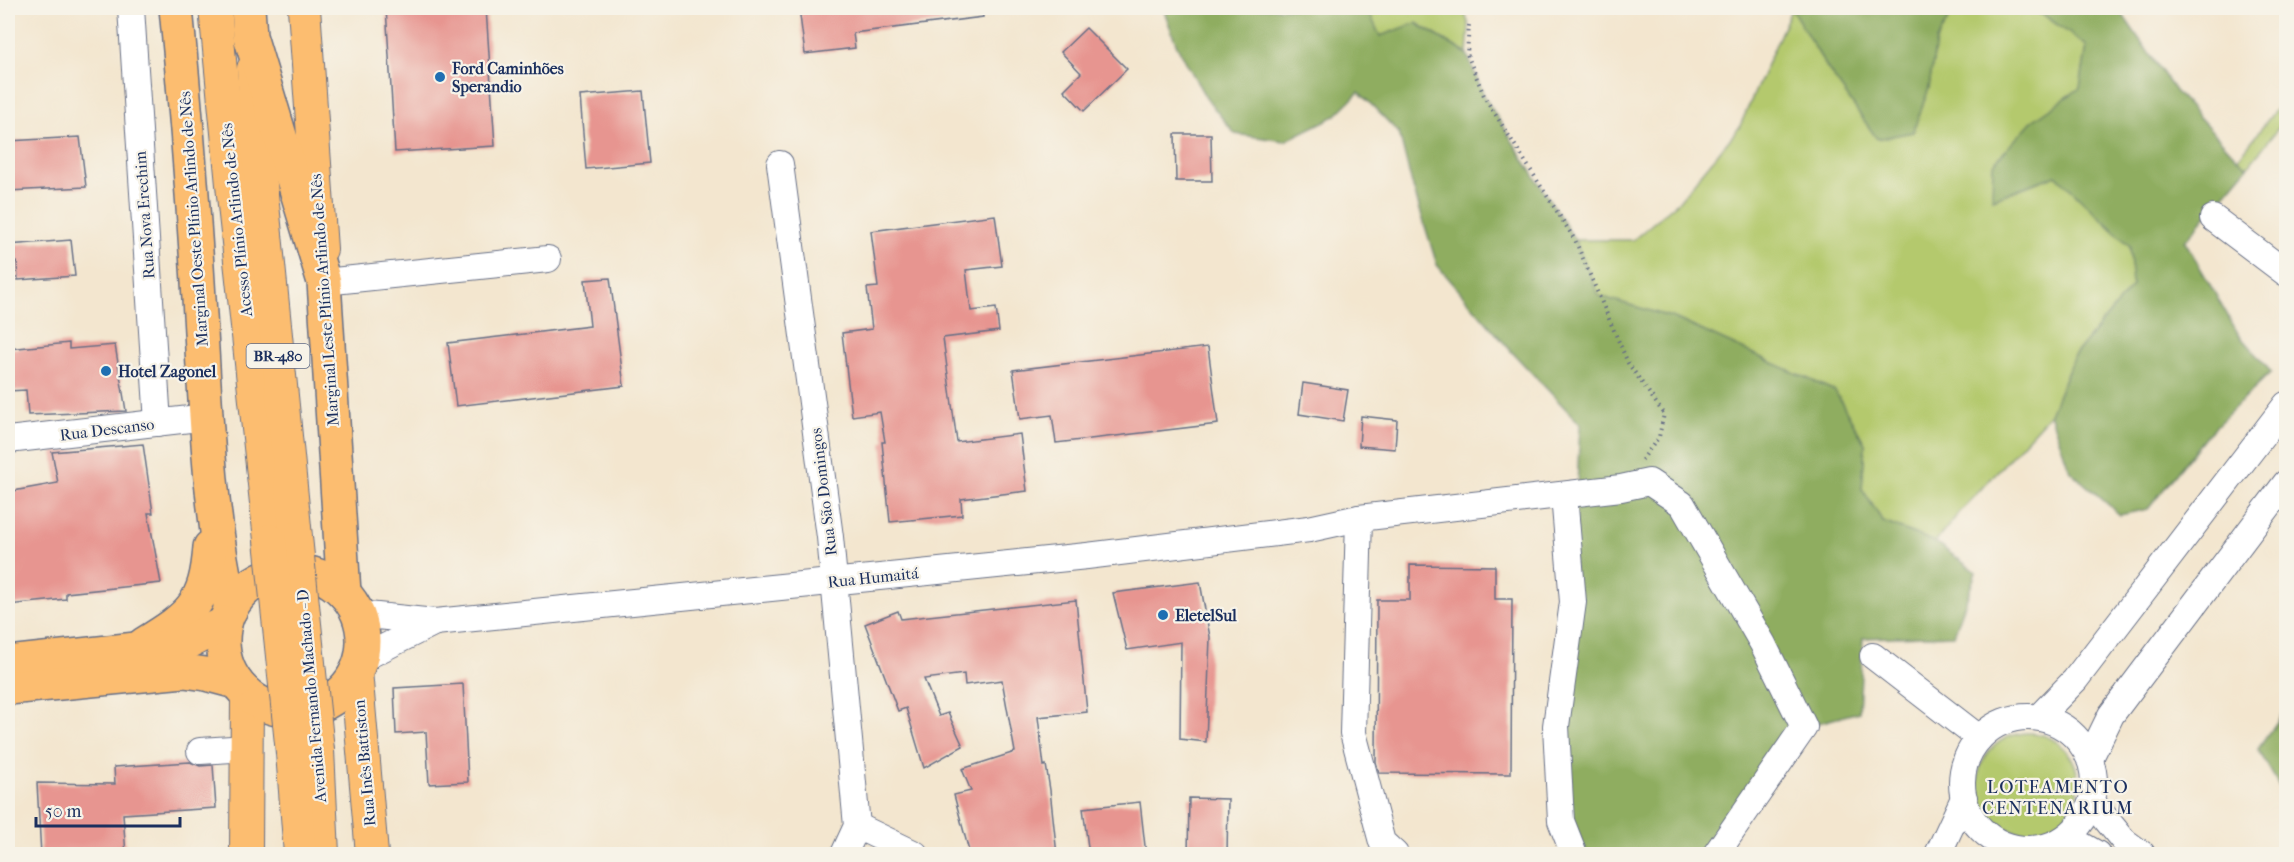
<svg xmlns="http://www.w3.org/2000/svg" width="2294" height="862" font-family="'IM FELL French Canon',serif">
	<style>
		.green { fill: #b4c96d; stroke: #687c66; stroke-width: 1.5 }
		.forest { fill: #8fad60; stroke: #556e5f; stroke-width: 1.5 }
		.building { fill: #e79590 }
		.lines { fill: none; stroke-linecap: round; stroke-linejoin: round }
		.minor-casing { stroke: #676f86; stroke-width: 28 }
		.major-casing { stroke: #676f86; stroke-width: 34 }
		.highway-casing { stroke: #676f86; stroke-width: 36 }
		.path { stroke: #676f86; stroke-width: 4; stroke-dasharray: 1.5 4.5; stroke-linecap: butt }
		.minor { stroke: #fff; stroke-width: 26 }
		.major { stroke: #fcbd6f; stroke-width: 32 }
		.highway { stroke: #fcbd6f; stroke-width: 33 }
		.major-bridge-casing { stroke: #676f86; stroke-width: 34; stroke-linecap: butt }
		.major-bridge { stroke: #fcbd6f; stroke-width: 32 }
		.poi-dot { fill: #1f6fb2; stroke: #f7f3e8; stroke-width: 2 }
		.labels { text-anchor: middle; stroke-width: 4.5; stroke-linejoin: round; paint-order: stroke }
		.shield { fill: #f7f3e8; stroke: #5d6a87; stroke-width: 1.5 }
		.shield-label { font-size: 15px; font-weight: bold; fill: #1b2f5e }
		.poi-label { font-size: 16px; font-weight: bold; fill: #1b2f5e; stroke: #f7f3e8; text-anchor: start }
		.street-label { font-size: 16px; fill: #1b2f5e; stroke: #f7f3e8 }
		.neighbourhood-label { font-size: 18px; letter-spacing: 1.5px; fill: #1b2f5e; stroke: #f7f3e8 }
	</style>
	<rect width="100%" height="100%" fill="#f7f3e8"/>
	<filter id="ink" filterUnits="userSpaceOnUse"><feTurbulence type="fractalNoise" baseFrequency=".0167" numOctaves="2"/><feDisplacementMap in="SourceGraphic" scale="12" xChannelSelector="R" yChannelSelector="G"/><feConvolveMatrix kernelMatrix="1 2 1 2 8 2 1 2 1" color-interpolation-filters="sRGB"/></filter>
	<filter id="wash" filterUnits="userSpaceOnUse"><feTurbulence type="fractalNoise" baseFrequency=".008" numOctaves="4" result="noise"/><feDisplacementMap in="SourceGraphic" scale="24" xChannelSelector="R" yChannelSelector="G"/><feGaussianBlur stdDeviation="1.35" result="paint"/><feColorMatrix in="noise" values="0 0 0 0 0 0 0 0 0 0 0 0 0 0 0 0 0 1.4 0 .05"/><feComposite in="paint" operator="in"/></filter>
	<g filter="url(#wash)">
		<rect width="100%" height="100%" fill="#f3e6cf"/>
		<!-- green -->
		<g class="green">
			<path d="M1367,8H1463L1469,25L1467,54L1417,23L1380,37Z"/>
			<path d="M1792,8L1828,69L1929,88L1936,40L1955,8H2026L2045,16L2087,46L2080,89L2031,122L1993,199L2056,175L2130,246L2132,286L2074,356L2050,414L1960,512L1935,542L1883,522L1862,489L1865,444L1835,391L1674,318L1599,296L1575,240H1633L1678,202L1739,128Z"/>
			<path d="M2286,96V118L2248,167L2238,159Z"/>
			<circle cx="2028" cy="783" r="50"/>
		</g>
		<!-- forest -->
		<g class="forest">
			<path d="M1163,8H1367L1380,36L1416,23L1467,54L1485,98L1575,240L1599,296L1674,318L1835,391L1865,444L1862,489L1883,522L1935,542L1976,572L1954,635L1863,638L1859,712L1804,727L1716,854H1574L1561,821L1580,424L1511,351L1437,265L1412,184L1399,133L1359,92L1335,116L1285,141L1235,134L1206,98L1177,46Z"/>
			<path d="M1791,8H1955L1936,40L1929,88L1913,132L1877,139L1828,69Z"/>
			<path d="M2026,8H2118L2175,91L2238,159L2248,167L2185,241L2239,335L2271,372L2207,435L2148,509L2120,515L2070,471L2050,414L2074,356L2132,286L2130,246L2056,175L1992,199L1993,164L2031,122L2080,88L2087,46L2045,16Z"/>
			<path d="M2286,709V798L2258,749Z"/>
		</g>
		<g id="blocks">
			<!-- building -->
			<g class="building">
				<path d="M386,8H486L495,146L395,152Z"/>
				<path d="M799,8H982L983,17L853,33L855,48L805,54Z"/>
				<path d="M1086,28L1127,69L1084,111L1064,90L1081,73L1061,52Z"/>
				<path d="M643,91L650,163L586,169L580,96Z"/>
				<path d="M1175,134H1211L1212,181H1176Z"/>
				<path d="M80,137L86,187L8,191V141Z"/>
				<path d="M995,215L1002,266L966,270L971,311L996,308L999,331L943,338L957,442L1020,434L1027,491L961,499L962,515L890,522L882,442H885L880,412L852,416L842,333L872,329L867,288L878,287L871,231Z"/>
				<path d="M71,240L75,276L18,280L17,262L8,263V245Z"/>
				<path d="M610,278L624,386L456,406L448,343L590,326L585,280Z"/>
				<path d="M69,343V349L115,345L126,411L28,415L26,390L8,391V349Z"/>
				<path d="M1208,347L1218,424L1056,443L1052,415L1020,419L1013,370Z"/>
				<path d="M1303,383L1348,390L1343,421L1299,414Z"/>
				<path d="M1361,416L1397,420L1395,449L1359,446Z"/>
				<path d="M143,444L153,513H148L161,583L66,593V599L8,605V492L58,483L52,452Z"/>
				<path d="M1410,565L1495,566V599H1512L1511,774L1379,773L1376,762L1377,600H1410Z"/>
				<path d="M1200,582L1210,637L1206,742L1180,739L1181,642L1127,650L1113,593Z"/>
				<path d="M1076,600L1087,712L1038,717L1044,766L1046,765L1050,790L1057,855H970L954,795L971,791L962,769L1015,752L1002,680L965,685L964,674L924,679L939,716L948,713L963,746L924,768L906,708L898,711L865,624L898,611L901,619Z"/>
				<path d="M463,684L468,782L429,784L426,732L396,734L394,688Z"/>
				<path d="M190,762L200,766L213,765L216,808L123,814L126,855H41L37,783L115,784L114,767Z"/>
				<path d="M1189,798L1228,799L1227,855H1188Z"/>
				<path d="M1140,802L1146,855H1089L1083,808Z"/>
			</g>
		</g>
	</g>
	<g filter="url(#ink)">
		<use href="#blocks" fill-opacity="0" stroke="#676f86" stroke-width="1.5"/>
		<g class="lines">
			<!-- minor casing -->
			<g class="minor-casing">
				<g id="minor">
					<path d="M131,8L158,423"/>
					<path d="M780,164L830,537L857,826L844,854"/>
					<path d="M2213,218L2286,273"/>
					<path d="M324,282L548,259"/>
					<path d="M8,440L207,417"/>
					<path d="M1564,495L1573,602L1556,726L1561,821L1574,854"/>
					<path d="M1359,518L1353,733L1382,842L1395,854"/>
					<path d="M358,614L435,622L1087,556L1309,529L1359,518L1621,488L1649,482L1682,504L1763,644L1804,727L1716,854"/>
					<path d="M1873,656L1979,738"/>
					<path d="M361,659L435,622"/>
					<path d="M2039,717L2075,680L2286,405"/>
					<circle cx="2028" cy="783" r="66"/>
					<path d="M200,751L248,748"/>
					<path d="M2090,758L2111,715L2286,483"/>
					<path d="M2092,802L2124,841L2142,854"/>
					<path d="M857,826L915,854"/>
					<path d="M2067,837L2097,854"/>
					<path d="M1938,854L1964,798"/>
				</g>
			</g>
			<!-- major casing -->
			<g class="major-casing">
				<g id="major">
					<path d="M215,8L234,205L270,540"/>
					<path d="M304,8L321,249"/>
					<path d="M253,69L260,174L296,537"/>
					<path d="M356,671L372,854"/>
					<path d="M318,750L323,854"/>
					<path d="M292,753L300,854"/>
					<path d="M246,854L247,693"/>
				</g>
			</g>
			<!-- highway casing -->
			<g class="highway-casing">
				<g id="highway">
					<path d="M176,8C186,110 194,212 200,315C206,413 209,514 231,609"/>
					<path d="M248,8L250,36L324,282L344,593"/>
					<circle cx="293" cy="641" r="70"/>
					<path d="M144,644C191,615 206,604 210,547"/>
					<path d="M8,663L136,649L179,647L225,623"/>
					<path d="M8,688L184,671L206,674L236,682"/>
				</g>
			</g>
			<!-- path -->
			<path class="path" d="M1469,25L1467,54L1485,98L1575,240L1628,363L1664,414L1659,437L1641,461"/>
			<!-- minor -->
			<use href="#minor" class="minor"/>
			<!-- major -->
			<use href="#major" class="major"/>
			<!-- highway -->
			<use href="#highway" class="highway"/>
			<!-- major-bridge casing -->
			<g class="major-bridge-casing">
				<g id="major-bridge">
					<path d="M296,537L318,750"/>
					<path d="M270,540L292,753"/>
				</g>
			</g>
			<!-- major-bridge -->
			<use href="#major-bridge" class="major-bridge"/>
		</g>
	</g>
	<!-- markers -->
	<g class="poi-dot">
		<circle cx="440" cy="77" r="6"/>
		<circle cx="106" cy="371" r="6"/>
		<circle cx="1163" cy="615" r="6"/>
	</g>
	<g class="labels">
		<!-- shield labels -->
		<rect class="shield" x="246.5" y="344" width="63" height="24" rx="4.5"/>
		<g class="shield-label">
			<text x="278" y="361">BR-480</text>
		</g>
		<!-- poi labels -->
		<g class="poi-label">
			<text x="452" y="74">Ford Caminhões<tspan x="452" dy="18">Sperandio</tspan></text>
			<text x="118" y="377">Hotel Zagonel</text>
			<text x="1175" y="621">EletelSul</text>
		</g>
		<!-- street labels -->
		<g class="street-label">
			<text transform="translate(144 215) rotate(-94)" y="6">Rua Nova Erechim</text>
			<text transform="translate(193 219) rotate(-94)" y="6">Marginal Oeste Plínio Arlindo de Nês</text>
			<text transform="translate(236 220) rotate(-96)" y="6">Acesso Plínio Arlindo de Nês</text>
			<text transform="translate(324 300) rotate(-94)" y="6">Marginal Leste Plínio Arlindo de Nês</text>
			<text transform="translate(107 429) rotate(-7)" y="6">Rua Descanso</text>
			<text transform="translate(823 492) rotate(-97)" y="6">Rua São Domingos</text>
			<text transform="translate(873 577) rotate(-6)" y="6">Rua Humaitá</text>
			<text transform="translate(311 696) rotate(-95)" y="6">Avenida Fernando Machado - D</text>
			<text transform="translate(364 763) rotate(-95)" y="6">Rua Inês Battiston</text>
		</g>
		<!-- neighbourhood labels -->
		<g class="neighbourhood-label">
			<text x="2058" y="793">LOTEAMENTO<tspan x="2058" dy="21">CENTENARIUM</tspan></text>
		</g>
	</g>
	<!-- margin -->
	<rect width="2294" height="862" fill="none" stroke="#f7f3e8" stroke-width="30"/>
	<!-- scale -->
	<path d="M36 817v9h144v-9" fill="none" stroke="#1b2f5e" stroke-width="3"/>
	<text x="45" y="817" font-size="18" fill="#1b2f5e" stroke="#f7f3e8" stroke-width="4.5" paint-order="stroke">50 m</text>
</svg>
